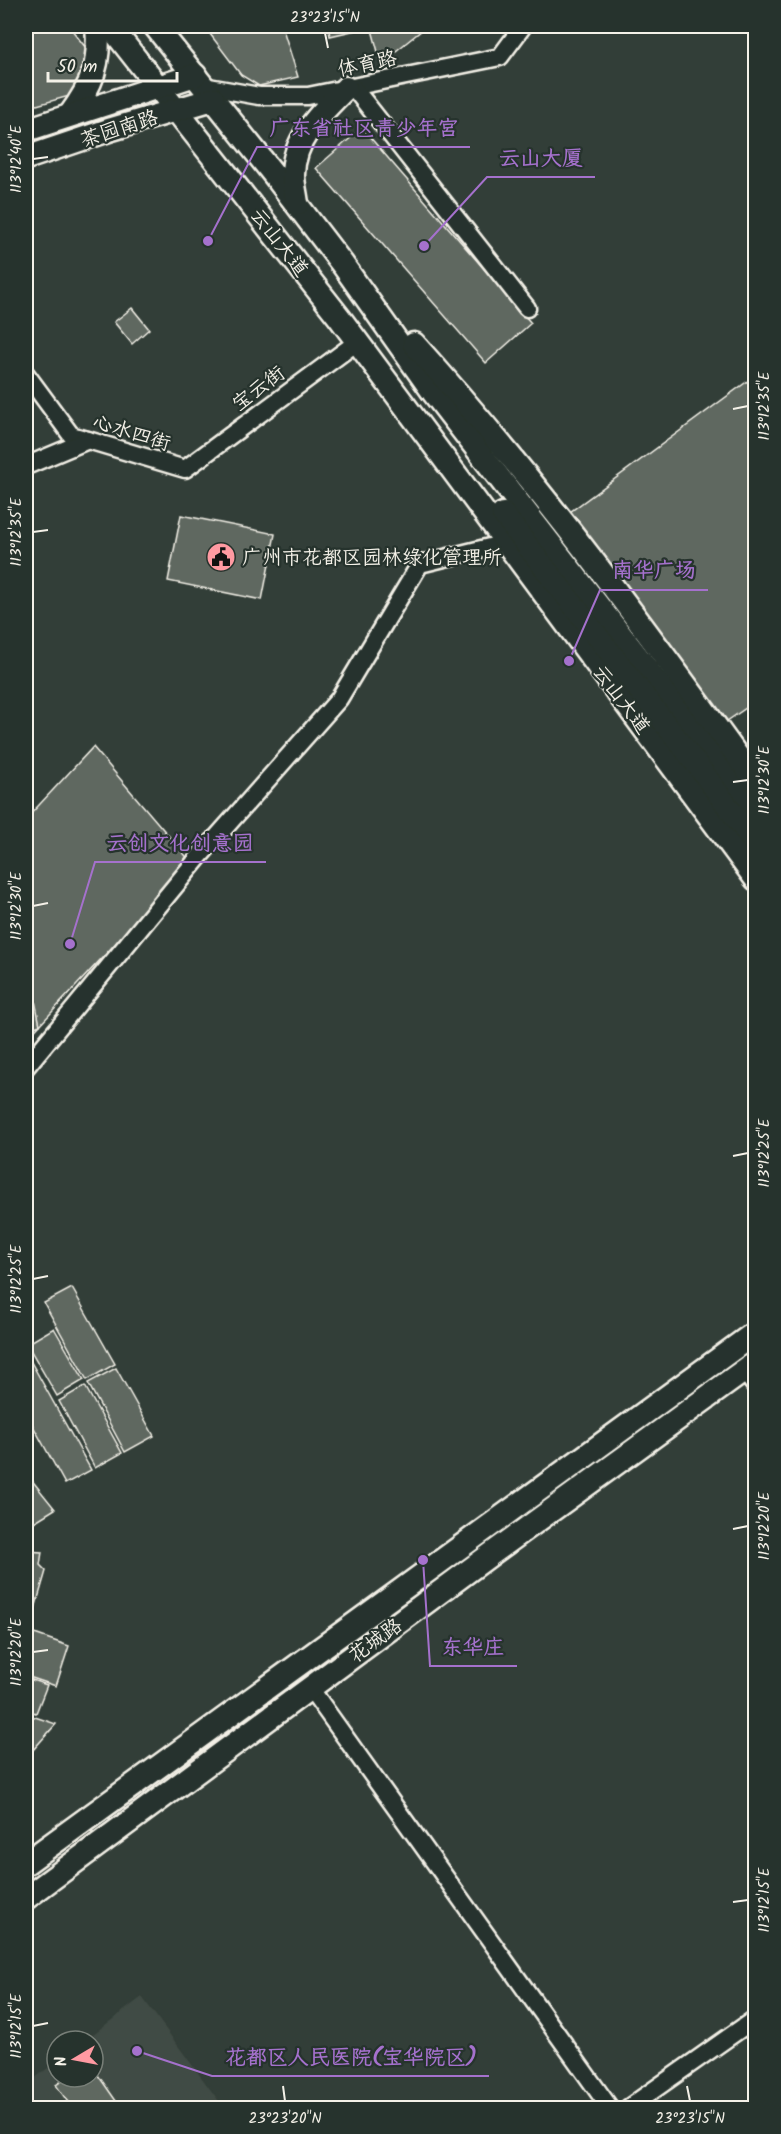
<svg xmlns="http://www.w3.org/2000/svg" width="781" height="2134" font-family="Kalam,'LXGW WenKai TC',sans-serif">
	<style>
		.built { fill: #404b44 }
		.building { fill: #5f6861; stroke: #f4f1e8; stroke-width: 1.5 }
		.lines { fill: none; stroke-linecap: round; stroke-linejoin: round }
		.street-casing { stroke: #f4f1e8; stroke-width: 21 }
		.secondary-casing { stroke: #f4f1e8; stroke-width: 27 }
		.street { stroke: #26332d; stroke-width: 16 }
		.secondary { stroke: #26332d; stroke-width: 22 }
		.ticks { fill: none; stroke: #f4f1e8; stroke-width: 2 }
		.labels { text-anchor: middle; stroke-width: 4.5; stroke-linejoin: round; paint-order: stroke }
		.street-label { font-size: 20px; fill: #f4f1e8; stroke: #26332d }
		.poi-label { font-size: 20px; fill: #f4f1e8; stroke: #26332d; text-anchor: start }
		.leader { fill: none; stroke: #a571cd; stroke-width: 2 }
		.callout-dot { fill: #a571cd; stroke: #26332d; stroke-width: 2 }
		.callout-label { font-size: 21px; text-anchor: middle; font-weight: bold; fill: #a571cd; stroke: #26332d; stroke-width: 4.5; stroke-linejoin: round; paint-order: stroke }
		.neatline { fill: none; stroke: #f4f1e8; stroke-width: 2 }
		.ticks-label { font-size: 15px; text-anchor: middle; fill: #f4f1e8 }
	</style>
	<rect width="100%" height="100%" fill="#323e38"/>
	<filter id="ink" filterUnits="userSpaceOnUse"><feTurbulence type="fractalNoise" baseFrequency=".0167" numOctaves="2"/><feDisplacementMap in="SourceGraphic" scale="12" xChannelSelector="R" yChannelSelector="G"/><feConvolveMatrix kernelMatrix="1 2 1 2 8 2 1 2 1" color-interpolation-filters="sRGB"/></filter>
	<g filter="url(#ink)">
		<!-- built -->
		<path class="built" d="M142,1997L224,2108H26V2085L57,2061V2077H93V2041H84Z"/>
		<!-- building -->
		<g class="building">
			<path d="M26,26H69L89,52L73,95L26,108Z"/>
			<path d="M204,26H258L261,30L282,26L298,77L259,86L241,75Z"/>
			<path d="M328,26H360L361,29L330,36Z"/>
			<path d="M371,26H427L381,63Z"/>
			<path d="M362,128L531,323L486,363L316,168Z"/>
			<path d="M132,308L149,329L132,344L114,322Z"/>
			<path d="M756,375V701L727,721L570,512Z"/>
			<path d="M181,515L275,534L262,600L168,581Z"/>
			<path d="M93,747L191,862L26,1040V819Z"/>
			<path d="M26,957L40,1025L26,1030Z"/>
			<path d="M72,1288L115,1364L87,1380L44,1303Z"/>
			<path d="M54,1328L84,1380L57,1396L27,1344Z"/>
			<path d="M26,1353L91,1470L65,1484L26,1413Z"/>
			<path d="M116,1368L154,1436L125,1452L88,1383Z"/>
			<path d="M85,1386L122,1453L95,1468L59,1401Z"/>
			<path d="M26,1473L55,1509L34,1522L26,1513Z"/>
			<path d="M26,1522L33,1532L26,1535Z"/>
			<path d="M26,1551L42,1552L40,1565L46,1571L30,1626L26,1624Z"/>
			<path d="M26,1631L69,1646L56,1686L26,1676Z"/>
			<path d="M26,1678L47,1685L36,1713L26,1710Z"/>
			<path d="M26,1714L56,1724L32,1751L26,1748Z"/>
			<path d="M93,2068L121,2108H72L56,2085L68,2077H93Z"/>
		</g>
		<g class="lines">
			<!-- street casing -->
			<g class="street-casing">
				<g id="street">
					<path d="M203,86L259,96H308L500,57L523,26"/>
					<path d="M353,87L527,308"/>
					<path d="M26,374L71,435L185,469L357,342"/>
					<path d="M26,466L88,440"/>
					<path d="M26,1067L199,857L339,699L420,564L506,543"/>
					<path d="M744,1371L756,1387"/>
					<path d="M310,1688L610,2108"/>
					<path d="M628,2108L756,2018"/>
				</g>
			</g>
			<!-- secondary casing -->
			<g class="secondary-casing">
				<g id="secondary">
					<path d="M110,26L339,317L756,879"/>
					<path d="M155,26L275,176L343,265L433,392L756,810"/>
					<path d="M70,115C92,85 101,64 97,26"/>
					<path d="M26,130L195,75"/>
					<path d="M26,158L112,129L213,99"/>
					<path d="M297,204C296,194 293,184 293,175C293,138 322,112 346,88"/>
					<path d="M414,344C538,481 648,632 756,782"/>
					<path d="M503,514L698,766L756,845"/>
					<path d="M26,1863L756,1332"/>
					<path d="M26,1898L494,1552L756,1362"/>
				</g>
			</g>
			<!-- street -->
			<use href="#street" class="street"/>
			<!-- secondary -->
			<use href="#secondary" class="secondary"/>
		</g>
	</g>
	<!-- ticks -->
	<path class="ticks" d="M325,33L328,48M33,159L48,157M733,409L748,406M33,532L48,530M733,782L748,780M33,906L48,903M733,1156L748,1153M33,1279L48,1276M733,1529L748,1526M33,1652L48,1650M733,1902L748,1900M33,2026L48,2023M283,2086L285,2101M687,2086L690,2101"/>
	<!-- icons -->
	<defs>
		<g id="civic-disc" transform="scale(1.5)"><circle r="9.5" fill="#ff9aa2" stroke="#26332d"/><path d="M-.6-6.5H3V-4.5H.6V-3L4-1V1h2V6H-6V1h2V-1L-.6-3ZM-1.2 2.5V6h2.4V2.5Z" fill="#111"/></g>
	</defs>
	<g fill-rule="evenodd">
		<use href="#civic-disc" x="221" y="557"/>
	</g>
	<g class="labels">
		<!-- street labels -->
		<g class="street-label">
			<text transform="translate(367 63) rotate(-12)" y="7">体育路</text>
			<text transform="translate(119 128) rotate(-18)" y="7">茶园南路</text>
			<text transform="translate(280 242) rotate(52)" y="7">云山大道</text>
			<text transform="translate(258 388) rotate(-37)" y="7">宝云街</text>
			<text transform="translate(132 432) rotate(17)" y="7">心水四街</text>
			<text transform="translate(622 699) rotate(53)" y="7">云山大道</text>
			<text transform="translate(375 1640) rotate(-36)" y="7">花城路</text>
		</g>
		<!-- poi labels -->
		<g class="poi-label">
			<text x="242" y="564">广州市花都区园林绿化管理所</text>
		</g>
	</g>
	<!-- callouts -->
	<path class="leader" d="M208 241L257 147H470M424 246L487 177H595M569 661L600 590H708M70 944L95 862H266M423 1560L430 1666H517M137 2051L212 2076H489"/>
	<g class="callout-dot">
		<circle cx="208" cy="241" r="6"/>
		<circle cx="424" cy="246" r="6"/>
		<circle cx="569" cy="661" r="6"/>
		<circle cx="70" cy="944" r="6"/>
		<circle cx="423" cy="1560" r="6"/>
		<circle cx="137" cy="2051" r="6"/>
	</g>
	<g class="callout-label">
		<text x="364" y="135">广东省社区青少年宫</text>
		<text x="541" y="165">云山大厦</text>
		<text x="654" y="577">南华广场</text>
		<text x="180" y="850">云创文化创意园</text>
		<text x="473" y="1654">东华庄</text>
		<text x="351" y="2064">花都区人民医院(宝华院区)</text>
	</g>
	<!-- margin -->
	<rect width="781" height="2134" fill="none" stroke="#26332d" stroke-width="66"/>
	<!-- north arrow -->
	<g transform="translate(75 2059) rotate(260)"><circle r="28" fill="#26332d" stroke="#787f78" stroke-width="1.5"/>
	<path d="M0-4.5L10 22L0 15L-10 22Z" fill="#ff9aa2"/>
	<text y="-9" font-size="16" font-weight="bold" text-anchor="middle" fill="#f4f1e8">N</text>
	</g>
	<!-- scale -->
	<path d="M48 72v9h129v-9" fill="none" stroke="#f4f1e8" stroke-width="3"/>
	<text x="57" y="72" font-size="18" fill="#f4f1e8" stroke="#26332d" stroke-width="4.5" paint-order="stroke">50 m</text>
	<rect x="33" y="33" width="715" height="2068" class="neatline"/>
	<g class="ticks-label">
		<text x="325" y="22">23°23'15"N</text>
		<text transform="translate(16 159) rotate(-90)" y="5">113°12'40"E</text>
		<text transform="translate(764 406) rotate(-90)" y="5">113°12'35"E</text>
		<text transform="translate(16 532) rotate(-90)" y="5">113°12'35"E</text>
		<text transform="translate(764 780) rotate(-90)" y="5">113°12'30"E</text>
		<text transform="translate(16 906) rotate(-90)" y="5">113°12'30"E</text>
		<text transform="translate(764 1153) rotate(-90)" y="5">113°12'25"E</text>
		<text transform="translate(16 1279) rotate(-90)" y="5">113°12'25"E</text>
		<text transform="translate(764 1526) rotate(-90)" y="5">113°12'20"E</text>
		<text transform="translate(16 1652) rotate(-90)" y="5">113°12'20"E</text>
		<text transform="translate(764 1900) rotate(-90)" y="5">113°12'15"E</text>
		<text transform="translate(16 2026) rotate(-90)" y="5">113°12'15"E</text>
		<text x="285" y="2123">23°23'20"N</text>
		<text x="690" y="2123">23°23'15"N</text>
	</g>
</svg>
